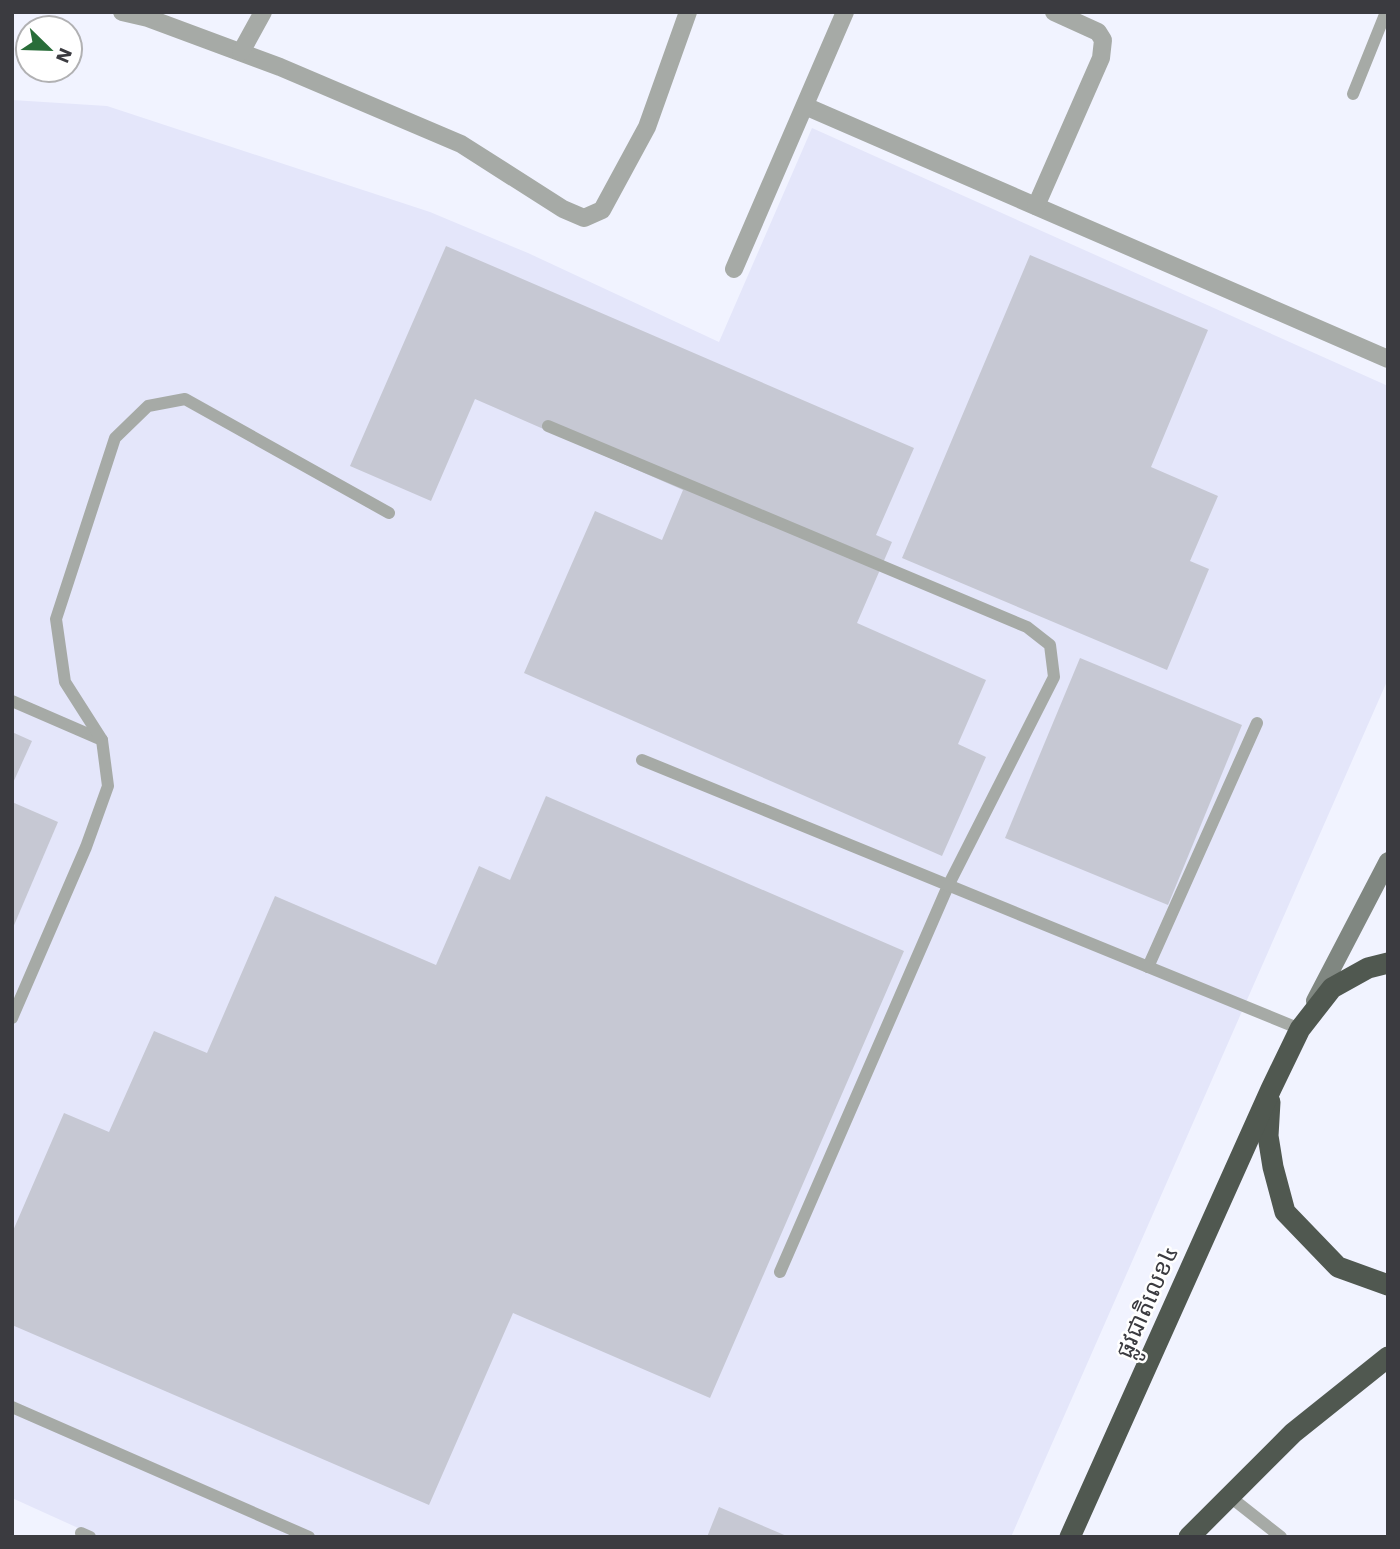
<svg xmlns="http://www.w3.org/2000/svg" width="1400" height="1549" font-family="'Work Sans','Noto Sans Khmer',sans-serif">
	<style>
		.built { fill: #e4e6fa }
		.building { fill: #c6c8d3 }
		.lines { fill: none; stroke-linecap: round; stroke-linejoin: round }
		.lane { stroke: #a6aaa6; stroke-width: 12 }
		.street { stroke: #a6aaa6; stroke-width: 18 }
		.secondary { stroke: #808781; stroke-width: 18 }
		.highway { stroke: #505850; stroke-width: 21 }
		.labels { text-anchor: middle; stroke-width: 5; stroke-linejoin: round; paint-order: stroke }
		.street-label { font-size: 24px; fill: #3b3b40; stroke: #fff }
	</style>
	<rect width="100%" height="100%" fill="#f1f3ff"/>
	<!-- built -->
	<path class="built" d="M12,100L107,106L430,212L528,253L719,342L812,128L1388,386V679L1011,1537H98L12,1498Z"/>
	<!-- building -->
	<g class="building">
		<path d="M446,246L914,448L876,535L892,542L857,623L986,680L958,744L986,757L942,856L524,673L595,511L662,540L683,490L475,399L431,501L350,466Z"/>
		<path d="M1030,255L1208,330L1151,467L1218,496L1190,561L1209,569L1167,670L902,558Z"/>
		<path d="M1080,658L1242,725L1168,905L1005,838Z"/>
		<path d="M12,732L32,741L12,785Z"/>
		<path d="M546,796L904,951L710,1398L513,1313L429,1505L12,1325V1233L64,1113L109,1132L154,1031L207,1053L275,896L436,965L479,866L510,880Z"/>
		<path d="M12,802L58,822L12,930Z"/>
		<path d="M719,1507L789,1537H707Z"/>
	</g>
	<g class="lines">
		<!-- lane -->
		<g class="lane">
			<path d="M1353,94L1386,12"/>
			<path d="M548,426L1027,627L1050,645L1054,677L948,886L780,1272"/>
			<path d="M12,701L102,740"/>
			<path d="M642,760L1300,1029"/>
			<path d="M1148,967L1257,723"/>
			<path d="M12,1018L86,847L108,786L102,740L65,682L56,619L115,438L148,406L185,399L389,513"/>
			<path d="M12,1407L309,1537"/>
			<path d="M1229,1496L1281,1537"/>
			<path d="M81,1533L90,1537"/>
		</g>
		<!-- street -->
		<g class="street">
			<path d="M122,12L148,18L280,67L461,144L563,209L584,218L602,210L647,127L688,12"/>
			<path d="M241,52L263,12"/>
			<path d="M805,106L1388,359"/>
			<path d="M1036,206L1101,58L1103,40L1098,32L1054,12"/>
			<path d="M734,269L845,12"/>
		</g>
		<!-- secondary -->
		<path class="secondary" d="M1315,1001L1388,861"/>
		<!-- highway -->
		<g class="highway">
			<path d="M1270,1102L1268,1136L1273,1167L1285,1212L1338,1267L1388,1285"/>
			<path d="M1070,1537L1271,1089L1300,1029L1332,988L1368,968L1388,963"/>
			<path d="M1189,1537L1293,1433L1388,1357"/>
		</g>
	</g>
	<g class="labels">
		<!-- street labels -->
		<g class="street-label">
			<text transform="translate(1147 1302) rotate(-66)" y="8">ផ្លូវជាតិលេខ៤</text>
		</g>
	</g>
	<!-- border -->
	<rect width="1400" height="1549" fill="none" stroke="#3b3b40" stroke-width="28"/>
	<!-- north arrow -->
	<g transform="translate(49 49) rotate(113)"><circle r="33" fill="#ffffff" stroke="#b1b1b3" stroke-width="2"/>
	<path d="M0-5L12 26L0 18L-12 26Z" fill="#296d39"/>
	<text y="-10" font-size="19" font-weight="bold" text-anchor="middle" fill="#3b3b40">N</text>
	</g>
</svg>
